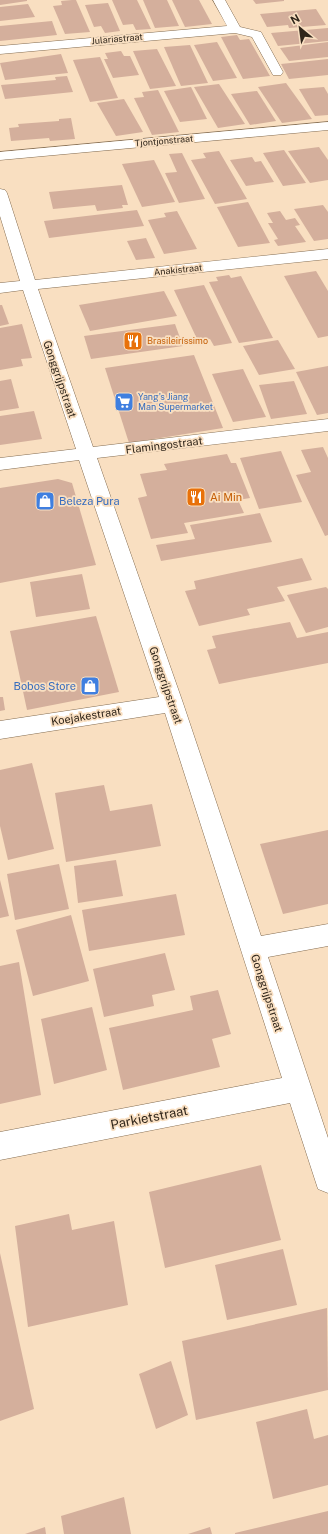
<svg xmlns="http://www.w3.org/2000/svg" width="328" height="1534" font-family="'Public Sans',sans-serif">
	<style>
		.building { fill: #d4af9c }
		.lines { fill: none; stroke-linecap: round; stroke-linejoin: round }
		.minor-casing { stroke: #846d52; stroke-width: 1 }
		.minor { fill: #fff; fill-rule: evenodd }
		.labels { text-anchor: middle; stroke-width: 3.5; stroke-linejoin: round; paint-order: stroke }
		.far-street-label { font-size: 9px; fill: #30261b; stroke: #f9dfc1 }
		.far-food-label { font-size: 9px; fill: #c56008; stroke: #f9dfc1; text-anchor: start }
		.far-shop-label { font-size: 9px; fill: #366cbe; stroke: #f9dfc1; text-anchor: start }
		.street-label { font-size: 11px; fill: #30261b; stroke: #f9dfc1 }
		.food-label { font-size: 11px; fill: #c56008; stroke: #f9dfc1; text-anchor: start }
		.shop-label { font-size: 11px; fill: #366cbe; stroke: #f9dfc1; text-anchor: start }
		.near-street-label { font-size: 13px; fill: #30261b; stroke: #f9dfc1 }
	</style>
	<rect width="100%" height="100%" fill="#f9dfc1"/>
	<!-- building -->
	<g class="building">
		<path d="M0,0H27V1L0,5Z"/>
		<path d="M72,0H76L90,32L65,34L53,6L62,5L61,1Z"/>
		<path d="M112,0H137L151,29L136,30L133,24L123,25Z"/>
		<path d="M143,0H167L179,26L155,28Z"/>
		<path d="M172,0H199L212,24L185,27Z"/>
		<path d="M253,0H284V1L256,4Z"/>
		<path d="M108,3L120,31L105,33L101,26L94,27L85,5Z"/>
		<path d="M28,4L35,17L0,21V7Z"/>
		<path d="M316,9L326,25L289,28L288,25L267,27L260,14Z"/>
		<path d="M52,21L57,35L0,41V26Z"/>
		<path d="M328,28V41L278,46L271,33Z"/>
		<path d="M237,35L240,40L249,39L270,76L243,79L221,37Z"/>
		<path d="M217,42L237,78L213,81L194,45Z"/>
		<path d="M328,42V57L289,61L280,48Z"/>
		<path d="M190,45L208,83L181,86L164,47Z"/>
		<path d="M157,49L176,86L150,89L133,51Z"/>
		<path d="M121,51L124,56H130L139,75L113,78L104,59H108L105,53Z"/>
		<path d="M61,54L68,73L5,80L0,63Z"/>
		<path d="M100,57L118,98L90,102L73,60Z"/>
		<path d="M328,59V75L289,79L281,64Z"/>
		<path d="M67,76L73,92L5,99L1,85L56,80L55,77Z"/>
		<path d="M286,83L312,119L282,123L258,87Z"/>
		<path d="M219,84L245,124L218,128L194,87Z"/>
		<path d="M191,87L207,119L180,122L164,91Z"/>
		<path d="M324,87L328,94V115L315,116L299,89Z"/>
		<path d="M158,90L179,132L152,135L134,98L144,97L142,92Z"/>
		<path d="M257,91L276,121L250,125L231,94Z"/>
		<path d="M124,99L143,132L116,136L97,103Z"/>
		<path d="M71,118L75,139L50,141L49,138L11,141L9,128L19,127L18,124L59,121V119Z"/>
		<path d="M319,147L328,160V180L310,183L288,151Z"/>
		<path d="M284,150L306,183L283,186L263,153Z"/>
		<path d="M219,151L247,199L215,204L191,160L206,158L203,153Z"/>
		<path d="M182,153L205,199L179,203L165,173L177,172L169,154Z"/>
		<path d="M252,157L255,162L261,161L274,182L246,186L230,160Z"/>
		<path d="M154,160L175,202L142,207L122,164Z"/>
		<path d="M122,185L128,205H122L123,208L97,211L95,205L53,209L49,192Z"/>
		<path d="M248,202L270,243L238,247L217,207Z"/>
		<path d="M323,205L328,212V239L314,241L294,209Z"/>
		<path d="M137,210L144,226L49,238L44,221Z"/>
		<path d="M177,211L197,249L164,254L148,220L166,217L164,213Z"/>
		<path d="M280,211L286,220L295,218L300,225L295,226L306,242L278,246L274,240L278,239L268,223H273L267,213Z"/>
		<path d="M146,238L155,258L136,260L127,241Z"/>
		<path d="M316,271L328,291V336L318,338L284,276Z"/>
		<path d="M229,275L231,278L241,276L273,338L239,343L209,282L218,281L216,277Z"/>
		<path d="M204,285L232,343L214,346L210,339L198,341L174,290Z"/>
		<path d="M164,291L177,316L90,331L79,305Z"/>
		<path d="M0,305H2L9,324L0,326Z"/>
		<path d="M22,324L32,358L21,359L23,366L0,370V328Z"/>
		<path d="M175,324L183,346L91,359L84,336Z"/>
		<path d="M278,340L295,369L259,375L243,346Z"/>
		<path d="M194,355L223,428L129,443L105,368Z"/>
		<path d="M328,366V413L317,415L296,372Z"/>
		<path d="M243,369L266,417L233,422L212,374Z"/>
		<path d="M11,379L19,408L0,411V381Z"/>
		<path d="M294,381L307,414L271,419L259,385Z"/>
		<path d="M34,411L42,439L0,445V416Z"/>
		<path d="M323,447L328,458V535L325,536L296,475L311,472L301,450Z"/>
		<path d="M281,451L302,502L259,509L240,458Z"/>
		<path d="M227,454L231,463H236L250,498L238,500L244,513L184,523L188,533L151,539L138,498L147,496L140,474L167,470L164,464Z"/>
		<path d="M58,479L72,483L96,565L0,583V488Z"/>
		<path d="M260,513L272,542L161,561L156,545L195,539L190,525Z"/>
		<path d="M302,558L312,580L277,587L285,601L247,609L250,615L199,626L185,591L196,589L194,581Z"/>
		<path d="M82,574L90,609L36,617L30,582Z"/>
		<path d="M326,587L328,589V627L306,633L287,595Z"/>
		<path d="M96,616L119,692L27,710L10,631Z"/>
		<path d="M290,622L297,638L328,632V663L219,684L207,650L216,648L212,636Z"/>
		<path d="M0,697H3L5,710L0,711Z"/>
		<path d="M32,763L54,849L8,860L0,826V770Z"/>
		<path d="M104,785L110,811L152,804L161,846L66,862L55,793Z"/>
		<path d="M328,830V904L283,914L260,844Z"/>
		<path d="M116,860L123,896L78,903L74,866Z"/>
		<path d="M59,864L69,909L15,920L7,874Z"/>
		<path d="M0,880L9,916L0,918Z"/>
		<path d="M176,894L185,935L89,951L82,910Z"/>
		<path d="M71,915L89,981L33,996L16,930Z"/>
		<path d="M165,953L175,990L152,995L154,1006L104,1017L93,969Z"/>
		<path d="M19,962L41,1095L0,1104V966Z"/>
		<path d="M218,990L231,1034L212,1039L220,1067L123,1090L109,1028L193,1010L190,996Z"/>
		<path d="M92,1007L107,1070L54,1084L41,1019Z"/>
		<path d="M261,1165L281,1240L165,1268L149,1192Z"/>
		<path d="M69,1214L72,1230L114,1221L128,1305L28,1327L15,1226Z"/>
		<path d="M283,1249L297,1305L227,1320L215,1265Z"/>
		<path d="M0,1253L34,1409L0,1421Z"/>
		<path d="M327,1308L328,1390L196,1420L182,1341Z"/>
		<path d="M171,1361L188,1415L156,1429L139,1374Z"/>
		<path d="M307,1409L314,1439L328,1435V1485L273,1499L256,1422Z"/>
		<path d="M124,1497L131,1534H64L61,1516Z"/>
		<path d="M328,1511V1534H235V1533Z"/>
		<path d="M45,1527L46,1534H25Z"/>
		<path d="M210,1527L212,1534H188Z"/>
	</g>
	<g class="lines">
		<!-- minor casing -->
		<g class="minor-casing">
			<g id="minor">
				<path d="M213,0H225L240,27L261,32L283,72L281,75H273L252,37L235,33L0,54V46L227,26Z"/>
				<path d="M328,122V130L0,160V152Z"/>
				<path d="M0,189L5,190L7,193L35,280L328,249V259L38,289L93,447L328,419V431L97,458L183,703L261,936L328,924V946L268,957L328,1138V1193L318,1189L290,1103L0,1160V1132L282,1078L165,713L0,739V721L159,697L79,460L0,470V458L76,449L23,290L0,293V283L20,281L0,216Z"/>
			</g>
		</g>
		<!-- minor -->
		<use href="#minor" class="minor"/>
	</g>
	<!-- icons -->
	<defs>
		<g id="restaurant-square" transform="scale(1)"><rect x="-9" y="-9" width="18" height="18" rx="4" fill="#e8710a" stroke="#f9dfc1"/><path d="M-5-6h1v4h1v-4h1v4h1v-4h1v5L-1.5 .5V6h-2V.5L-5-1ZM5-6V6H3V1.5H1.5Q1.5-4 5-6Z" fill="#fff"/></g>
		<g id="supermarket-square" transform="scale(1)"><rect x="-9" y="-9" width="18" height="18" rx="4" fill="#3f7fe0" stroke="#f9dfc1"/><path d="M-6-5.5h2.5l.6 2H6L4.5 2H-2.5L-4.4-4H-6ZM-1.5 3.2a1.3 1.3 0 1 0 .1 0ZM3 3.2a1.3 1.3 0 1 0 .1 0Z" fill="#fff"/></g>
		<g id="shop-square" transform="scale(1)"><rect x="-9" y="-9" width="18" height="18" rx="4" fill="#3f7fe0" stroke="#f9dfc1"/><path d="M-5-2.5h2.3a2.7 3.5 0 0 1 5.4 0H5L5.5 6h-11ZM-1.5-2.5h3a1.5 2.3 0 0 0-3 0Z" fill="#fff"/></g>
	</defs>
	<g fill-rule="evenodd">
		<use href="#restaurant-square" x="133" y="341"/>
		<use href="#supermarket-square" x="124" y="402"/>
		<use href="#restaurant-square" x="196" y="497"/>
		<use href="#shop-square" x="45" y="501"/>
		<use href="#shop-square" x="90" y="686"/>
	</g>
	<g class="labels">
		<!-- far-street labels -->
		<g class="far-street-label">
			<text transform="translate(117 39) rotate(-5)" y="3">Julariastraat</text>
			<text transform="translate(164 141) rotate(-5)" y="3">Tjontjonstraat</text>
			<text transform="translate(178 270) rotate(-6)" y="3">Anakistraat</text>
		</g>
		<!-- far-food labels -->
		<g class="far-food-label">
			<text x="147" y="344">Brasileiríssimo</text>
		</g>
		<!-- far-shop labels -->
		<g class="far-shop-label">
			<text x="138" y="400">Yang's Jiang<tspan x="138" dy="10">Man Supermarket</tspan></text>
		</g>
		<!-- street labels -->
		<g class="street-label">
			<text transform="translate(60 379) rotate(71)" y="4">Gonggrijpstraat</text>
			<text transform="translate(164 445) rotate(-7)" y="4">Flamingostraat</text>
			<text transform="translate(166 685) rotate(71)" y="4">Gonggrijpstraat</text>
			<text transform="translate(86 716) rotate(-9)" y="4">Koejakestraat</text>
			<text transform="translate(267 993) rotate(72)" y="4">Gonggrijpstraat</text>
		</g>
		<!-- food labels -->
		<g class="food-label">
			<text x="210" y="501">Ai Min</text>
		</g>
		<!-- shop labels -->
		<g class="shop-label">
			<text x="59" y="505">Beleza Pura</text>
			<text x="76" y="690" text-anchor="end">Bobos Store</text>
		</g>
		<!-- near-street labels -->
		<g class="near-street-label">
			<text transform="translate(149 1117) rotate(-11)" y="5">Parkietstraat</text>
		</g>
	</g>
	<!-- north arrow -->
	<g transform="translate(300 28) rotate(331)" stroke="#f9dfc1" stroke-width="3" paint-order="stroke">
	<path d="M0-3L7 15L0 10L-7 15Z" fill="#30261b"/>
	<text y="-6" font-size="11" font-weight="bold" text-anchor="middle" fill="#30261b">N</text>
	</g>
</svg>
